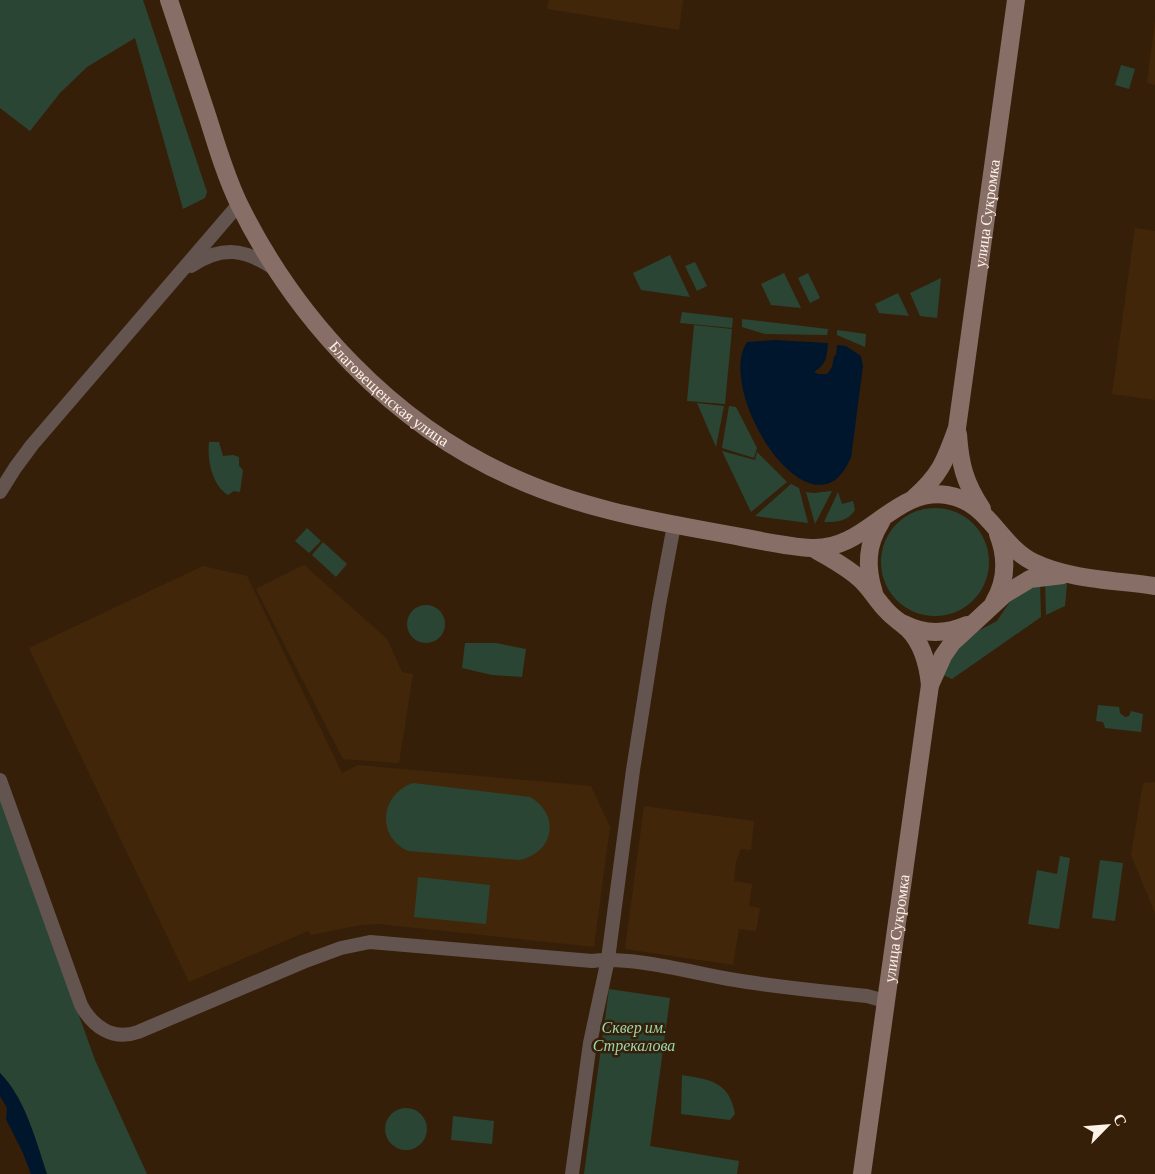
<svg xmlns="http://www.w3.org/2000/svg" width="1155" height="1174" font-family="'Crimson Pro',serif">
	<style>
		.built { fill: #422609 }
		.green { fill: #2a4534 }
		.water { fill: #00162c }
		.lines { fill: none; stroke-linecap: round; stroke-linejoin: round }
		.street { stroke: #64544f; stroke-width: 14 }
		.secondary { stroke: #876e67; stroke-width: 18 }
		.labels { text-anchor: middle; stroke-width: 5; stroke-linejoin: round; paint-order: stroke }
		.street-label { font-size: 16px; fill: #fef1e6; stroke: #361f09 }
		.park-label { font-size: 16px; font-style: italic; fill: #99d6af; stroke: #361f09 }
	</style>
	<rect width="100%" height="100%" fill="#361f09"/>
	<!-- built -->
	<g class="built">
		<path d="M549,0H683L679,30L547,9Z"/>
		<path d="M1155,21V85L1147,83Z"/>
		<path d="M1135,228L1155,231V400L1112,394Z"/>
		<path d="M304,565L387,639L402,672L413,674L399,763L343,759L256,589Z"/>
		<path d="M203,566L247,576L342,773L358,765L591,786L610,827L594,947L379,924L360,925L311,935L308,931L189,982L29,648Z"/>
		<path d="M1155,782V913L1131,855L1143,783Z"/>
		<path d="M644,806L754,821L751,850L741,849L736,861L734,881L752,884L749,906L760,908L756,931L739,929L733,965L625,949Z"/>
	</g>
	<!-- green -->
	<g class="green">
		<path d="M0,0H143L207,192L205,198L183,209L135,38L87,67L60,93L30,131L0,108Z"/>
		<path d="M1121,65L1135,69L1129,89L1115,85Z"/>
		<path d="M670,255L690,297L641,290L633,273Z"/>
		<path d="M695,262L707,286L697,291L685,266Z"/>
		<path d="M784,273L801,308L771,305L761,284Z"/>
		<path d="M808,273L820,298L810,303L798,278Z"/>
		<path d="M941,278L937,318L920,316L910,293Z"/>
		<path d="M898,293L909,316L879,313L875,304Z"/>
		<path d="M682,312L733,318L732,328L680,323Z"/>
		<path d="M742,319L828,329L827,335L765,334L742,327Z"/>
		<path d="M694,325L732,329L725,404L687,401Z"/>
		<path d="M837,330L866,334L865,347L837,335Z"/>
		<path d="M697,403L724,406L716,447Z"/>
		<path d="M729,406L736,407L757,448L754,458L722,448Z"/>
		<path d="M209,442H219L223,456L233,455L239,457V466L243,470L240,492L234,491L228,495C212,485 207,460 209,442Z"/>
		<path d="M722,451L755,460L757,452L787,482L751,512Z"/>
		<path d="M791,484L799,488L808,523L755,516Z"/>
		<path d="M832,491L815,524L806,492L814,493Z"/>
		<path d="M838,492L842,504L853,501L855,510C847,522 837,522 824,522Z"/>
		<circle cx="935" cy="562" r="54"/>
		<path d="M307,528L321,541L309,553L295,541Z"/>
		<path d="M323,542L347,564L336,577L312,555Z"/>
		<path d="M1040,581L1041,617L952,679L943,675L953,655L972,634L997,621L1011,600Z"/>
		<path d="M1045,581L1067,584L1065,606L1046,615Z"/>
		<circle cx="426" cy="624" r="19"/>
		<path d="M465,643H496L526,649L522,677L492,675L462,668Z"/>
		<path d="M1098,705L1119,707L1120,713L1125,717L1129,716L1131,711L1143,714L1141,732L1105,728L1103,722L1096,721Z"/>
		<path d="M413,783L530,797C561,815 554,853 519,860L408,851C376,837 380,794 413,783Z"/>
		<path d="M0,796L95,1060L147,1174H47C36,1141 25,1098 0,1073Z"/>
		<path d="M1060,856L1070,858L1059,929L1028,924L1037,870L1057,874Z"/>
		<path d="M1100,860L1123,863L1115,921L1092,918Z"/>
		<path d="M418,877L490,885L486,924L414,917Z"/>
		<path d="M609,989L670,998L650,1146L739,1161L737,1174H584Z"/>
		<path d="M682,1075C712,1080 729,1082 735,1114L730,1120L681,1114Z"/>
		<circle cx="406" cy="1129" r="21"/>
		<path d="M453,1116L494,1121L492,1144L451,1140Z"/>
	</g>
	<!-- water -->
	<g class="water">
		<path d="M774,340L828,343C827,357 826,365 814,372L818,374H827L832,367L834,356L836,355L837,345L846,346L861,356L863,366L851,458C847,466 842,475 835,480C790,511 718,385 747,342Z"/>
		<path d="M0,1073C25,1098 36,1141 47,1174H31L23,1153L6,1119L7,1108L0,1096Z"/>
	</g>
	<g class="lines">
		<!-- street -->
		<g class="street">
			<path d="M191,266C222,245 245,249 275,269"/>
			<path d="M0,492L15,468L32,445L239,204"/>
			<path d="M0,780L81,1005C93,1027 113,1041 138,1032L303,962L341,948L370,942L592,961C632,956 689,972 729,979C774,987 821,991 867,996L885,1001"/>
			<path d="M572,1174L590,1043L608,959L633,770L659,605L674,525"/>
		</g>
		<!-- secondary -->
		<g class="secondary">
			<path id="s1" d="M169,0C182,39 195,79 208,118C217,147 226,177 239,204C296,320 393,424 512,477C575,506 646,520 714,532C744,537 780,546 811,548C867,551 893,487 947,495C988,501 999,545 1033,562C1070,580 1115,580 1155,586"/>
			<path d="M958,434C960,465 965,483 982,509"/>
			<path id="s2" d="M914,498C941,474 945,461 957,428L1016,0"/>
			<path d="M813,548C829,558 846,566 860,579C871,589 877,601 887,611C893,618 902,623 908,629C923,644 928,665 930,685"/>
			<path d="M874,593C866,568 866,545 881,522"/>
			<path d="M994,602C1007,580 1007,557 998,534"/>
			<path d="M904,624C925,635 946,634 967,625"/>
			<path id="s3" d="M862,1174L930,685L943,656L952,643L1005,594L1030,579L1063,575"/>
		</g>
	</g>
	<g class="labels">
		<!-- street labels -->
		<g class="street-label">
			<text dy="6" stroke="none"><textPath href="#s2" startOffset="300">улица Сукромка</textPath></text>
			<text dy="6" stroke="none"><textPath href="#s1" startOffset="460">Благовещенская улица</textPath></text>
			<text dy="6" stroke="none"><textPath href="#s3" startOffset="248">улица Сукромка</textPath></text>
		</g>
		<!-- park labels -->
		<g class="park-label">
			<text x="634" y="1033">Сквер им.<tspan x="634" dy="18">Стрекалова</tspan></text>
		</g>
	</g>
	<!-- north arrow -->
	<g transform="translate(1107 1126) rotate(65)" stroke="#361f09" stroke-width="4.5" paint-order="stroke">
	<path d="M0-4.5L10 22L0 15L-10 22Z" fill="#fef1e6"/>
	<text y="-9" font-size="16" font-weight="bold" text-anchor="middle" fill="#fef1e6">С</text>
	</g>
</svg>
